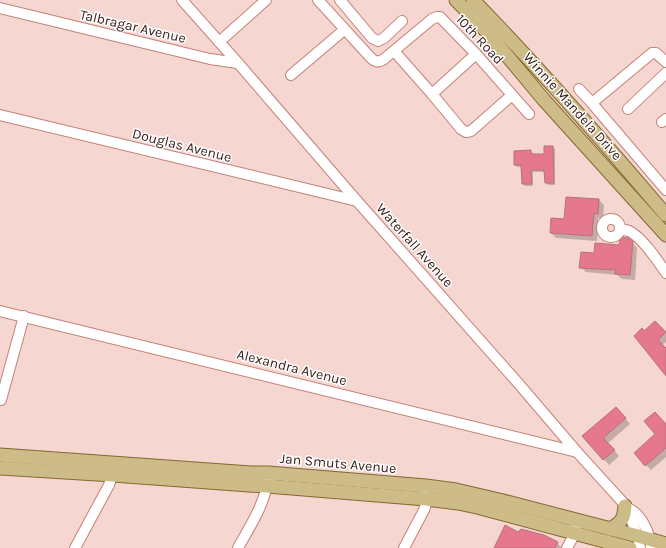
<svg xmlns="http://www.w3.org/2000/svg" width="666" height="548" font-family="Karla,sans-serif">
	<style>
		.shadow { fill: #0003 }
		.building { fill: #e6788d; stroke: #b7717d }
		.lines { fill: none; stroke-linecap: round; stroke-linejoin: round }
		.minor-casing { stroke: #c68076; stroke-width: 12 }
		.major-casing { stroke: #85682e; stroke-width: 15 }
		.minor { stroke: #fff; stroke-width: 10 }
		.major { stroke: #cdbb88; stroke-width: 13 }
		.labels { text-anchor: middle; stroke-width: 3; stroke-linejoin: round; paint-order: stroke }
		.street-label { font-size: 14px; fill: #3c201c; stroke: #fff }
	</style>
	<rect width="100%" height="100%" fill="#f5d6d1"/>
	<!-- shadow -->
	<g class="shadow">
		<path d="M552,147L555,149V185H548L546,183L545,172H533V186H525L523,184L522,167H517L515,165L531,151L533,153V155H545Z"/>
		<path d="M599,200L604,205L603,218H598L597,241L556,238L551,233L552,219L565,220Z"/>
		<path d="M632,242L637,248L635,280L622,279L617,275L586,272L580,267L595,254Z"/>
		<path d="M660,327L666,333V342L662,345L666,374L644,332Z"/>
		<path d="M621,413L630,424L608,443L619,456L609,465L584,436Z"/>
		<path d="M666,425V457L651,470L646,465Z"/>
		<path d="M518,533L557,543L562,548H495Z"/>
	</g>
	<!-- building -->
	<g class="building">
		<path d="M544,146H553L554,183H545L544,170H531L532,184H522L521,165H514V151L531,150V154H544Z"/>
		<path d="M566,197L599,199L598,214L594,213L592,236L550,233L551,218L564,219Z"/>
		<path d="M620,237L628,238L633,241L630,275L615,274L616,270L579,268L581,252L594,253L595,243L619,245Z"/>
		<path d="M655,321L666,332L658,340L666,348V376L634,336L642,328L644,331Z"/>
		<path d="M616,407L626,418L603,438L615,450L603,460L582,436Z"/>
		<path d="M655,412L666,424V448L645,466L634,453L655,434L644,421Z"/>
		<path d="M505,525L518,532L521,529L544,535L558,542L555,548H494Z"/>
	</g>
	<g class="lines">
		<!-- minor casing -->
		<g class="minor-casing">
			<g id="minor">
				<path d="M182,0L238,63L357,201L518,383L577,452L628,508C642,515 650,533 651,548"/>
				<path d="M318,0L370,57C375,62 378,63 384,59L432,19L437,17H440L476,54L529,114"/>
				<path d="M340,0L372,38L378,41L384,38L402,21"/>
				<path d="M0,8L210,59L238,63"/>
				<path d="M219,42L266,0"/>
				<path d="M394,51L432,94L461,129L466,132L471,131L512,95"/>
				<path d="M291,75L344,30"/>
				<path d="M579,89L592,103L596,108L666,190"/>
				<path d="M432,94L476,54"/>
				<path d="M592,103L652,53H656L666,62"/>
				<path d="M628,109L666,73"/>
				<path d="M0,115L357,201"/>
				<path d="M662,122L666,119"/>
				<circle cx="611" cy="228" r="9"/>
				<path d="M620,229C623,230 626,230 629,231C642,237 658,261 666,273"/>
				<path d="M0,311L577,452"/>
				<path d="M1,400L24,316"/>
				<path d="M628,508V512L638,536L640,548"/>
				<path d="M75,548L109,485L114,469"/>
				<path d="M238,548C250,526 265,504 268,479"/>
				<path d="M404,548L424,510L426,504V493"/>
				<path d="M567,548L575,533L576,526"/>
			</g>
		</g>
		<!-- major casing -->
		<g class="major-casing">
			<g id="major">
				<path d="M456,0L488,33L544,100L666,235"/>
				<path d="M473,0C540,69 604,142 666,215"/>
				<path d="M0,455L251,473H268L426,486L456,490L499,500L638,536L666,544"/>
				<path d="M0,468L113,475L249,485L267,486L426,499L458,503L477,507L630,548"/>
				<path d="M610,529C622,522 624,519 625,506"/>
			</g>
		</g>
		<!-- minor -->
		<use href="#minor" class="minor"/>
		<!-- major -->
		<use href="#major" class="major"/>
	</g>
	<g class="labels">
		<!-- street labels -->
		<g class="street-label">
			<text transform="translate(133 26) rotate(13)" y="5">Talbragar Avenue</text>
			<text transform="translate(480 39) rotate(47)" y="5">10th Road</text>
			<text transform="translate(573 106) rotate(48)" y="5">Winnie Mandela Drive</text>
			<text transform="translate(182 145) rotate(14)" y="5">Douglas Avenue</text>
			<text transform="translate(415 245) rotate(48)" y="5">Waterfall Avenue</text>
			<text transform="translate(292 367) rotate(14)" y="5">Alexandra Avenue</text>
			<text transform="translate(338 463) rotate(5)" y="5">Jan Smuts Avenue</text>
		</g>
	</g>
</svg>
